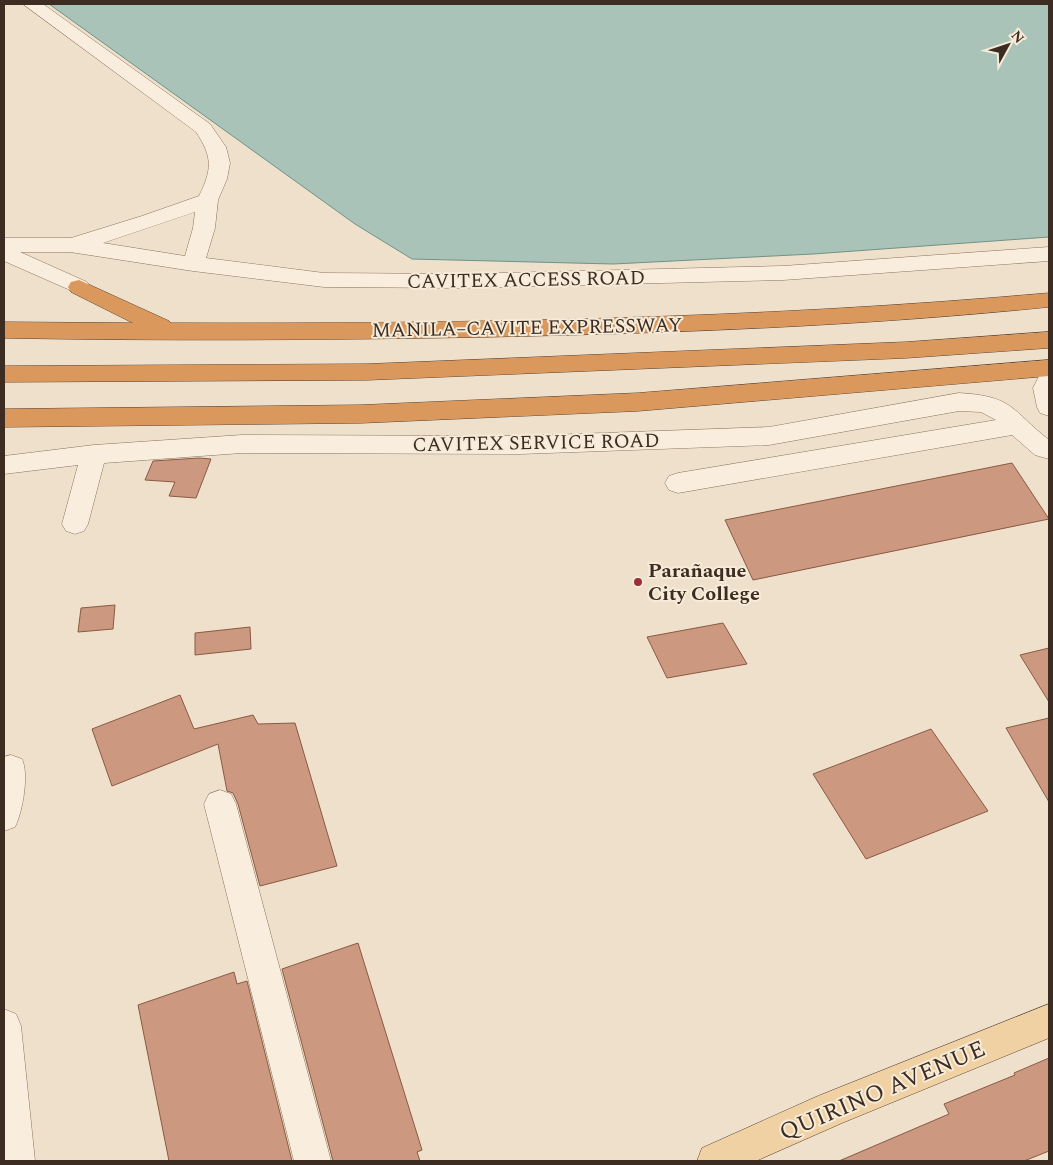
<svg xmlns="http://www.w3.org/2000/svg" width="1053" height="1165" font-family="Spectral,serif">
	<style>
		.water { fill: #aac3b9; stroke: #709286 }
		.building { fill: #cc9980; stroke: #8a5944 }
		.lines { fill: none; stroke-linecap: round; stroke-linejoin: round }
		.minor-casing { stroke: #8b725e; stroke-width: 1 }
		.major-casing { stroke: #594132; stroke-width: 1 }
		.highway-casing { stroke: #594132; stroke-width: 1 }
		.minor { fill: #f9eedd; fill-rule: evenodd }
		.major { fill: #f0d1a3; fill-rule: evenodd }
		.highway { fill: #db985d; fill-rule: evenodd }
		.poi-dot { fill: #992f39; stroke: #f6ebd9; stroke-width: 2 }
		.labels { text-anchor: middle; stroke-width: 4; stroke-linejoin: round; paint-order: stroke }
		.street-label { font-size: 20px; fill: #3c2c21; stroke: #f6ebd9 }
		.poi-label { font-size: 20px; font-weight: bold; fill: #3c2c21; stroke: #f6ebd9; text-anchor: start }
		.near-street-label { font-size: 24px; fill: #3c2c21; stroke: #f6ebd9 }
	</style>
	<rect width="100%" height="100%" fill="#eee0ca"/>
	<!-- water -->
	<path class="water" d="M49,4H1049V237L813,254L613,264L412,259L355,224Z"/>
	<!-- building -->
	<g class="building">
		<path d="M199,458L211,459L196,498L169,496L175,482L145,480L153,461Z"/>
		<path d="M1012,463L1049,519L753,580L725,520Z"/>
		<path d="M115,605L113,629L78,632L81,608Z"/>
		<path d="M723,623L747,664L667,678L647,637Z"/>
		<path d="M250,627L251,649L195,655V633Z"/>
		<path d="M1049,648V702L1020,655Z"/>
		<path d="M180,695L194,729L253,715L258,724L295,723L337,866L260,886L238,804L233,793L227,791L218,744L112,786L92,729Z"/>
		<path d="M1049,718V802L1006,728Z"/>
		<path d="M931,729L988,811L866,859L813,774Z"/>
		<path d="M358,943L422,1150L417,1152L420,1161H333L282,969Z"/>
		<path d="M234,972L237,984L247,981L292,1161H169L138,1005Z"/>
		<path d="M1049,1058V1151L1024,1161H839L949,1114L944,1104L1015,1075L1014,1073Z"/>
	</g>
	<g class="lines">
		<!-- minor casing -->
		<g class="minor-casing">
			<g id="minor">
				<path d="M23,4H43L210,124L226,147L230,163L227,179L218,200L215,228L206,258L324,273L461,274L783,266L1049,247V261L783,280L461,288L324,287L193,271L70,252H20L87,282L90,287L87,292L79,294L4,261V238H71L142,216L199,196C212,170 213,157 196,132ZM195,212L193,228L185,256L103,243Z"/>
				<path d="M1049,372V416L1040,413L1037,407L1033,388L1040,374Z"/>
				<path d="M959,393C1014,396 1011,410 1049,440V459L1035,455L1012,435L678,493L669,490L665,483L669,476L678,473L996,420L981,412L959,411L769,445L520,454L242,453L104,463L88,524L84,531L75,534L66,531L62,524L78,465L4,474V456L94,445L242,435L520,436L769,427Z"/>
				<path d="M11,755L22,759C29,774 23,811 15,827L4,831V757Z"/>
				<path d="M220,790L231,794L236,804L331,1161H294L204,804L209,794Z"/>
				<path d="M4,1009L16,1014L21,1026L35,1161H4Z"/>
			</g>
		</g>
		<!-- major casing -->
		<g class="major-casing">
			<path id="major" d="M1049,1004V1038L842,1123L756,1161H697L702,1148L818,1096Z"/>
		</g>
		<!-- highway casing -->
		<g class="highway-casing">
			<g id="highway">
				<path d="M79,280L169,321L171,323C464,324 757,319 1049,293V307C863,326 675,333 488,337C326,340 165,341 4,338V322L133,323L71,292L68,287L71,282Z"/>
				<path d="M1049,332V348L906,358L367,380L4,382V366L367,364L906,342Z"/>
				<path d="M1049,360V376L638,411L361,423L4,427V409L361,405L638,393Z"/>
			</g>
		</g>
		<!-- minor -->
		<use href="#minor" class="minor"/>
		<!-- major -->
		<use href="#major" class="major"/>
		<!-- highway -->
		<use href="#highway" class="highway"/>
	</g>
	<!-- markers -->
	<circle class="poi-dot" cx="638" cy="582" r="5"/>
	<g class="labels">
		<!-- street labels -->
		<g class="street-label">
			<text transform="translate(526 279) rotate(-1)" y="7">CAVITEX ACCESS ROAD</text>
			<text transform="translate(527 327) rotate(-1)" y="7">MANILA–CAVITE EXPRESSWAY</text>
			<text transform="translate(536 442) rotate(-1)" y="7">CAVITEX SERVICE ROAD</text>
		</g>
		<!-- poi labels -->
		<g class="poi-label">
			<text x="648" y="577">Parañaque<tspan x="648" dy="23">City College</tspan></text>
		</g>
		<!-- near-street labels -->
		<g class="near-street-label">
			<text transform="translate(882 1090) rotate(-23)" y="8">QUIRINO AVENUE</text>
		</g>
	</g>
	<!-- border -->
	<rect width="1053" height="1165" fill="none" stroke="#3c2c21" stroke-width="10"/>
	<!-- north arrow -->
	<g transform="translate(1008 45) rotate(50)" stroke="#f6ebd9" stroke-width="4" paint-order="stroke">
	<path d="M0-4L9 19L0 12L-9 19Z" fill="#3c2c21"/>
	<text y="-8" font-size="14" font-weight="bold" text-anchor="middle" fill="#3c2c21">N</text>
	</g>
</svg>
